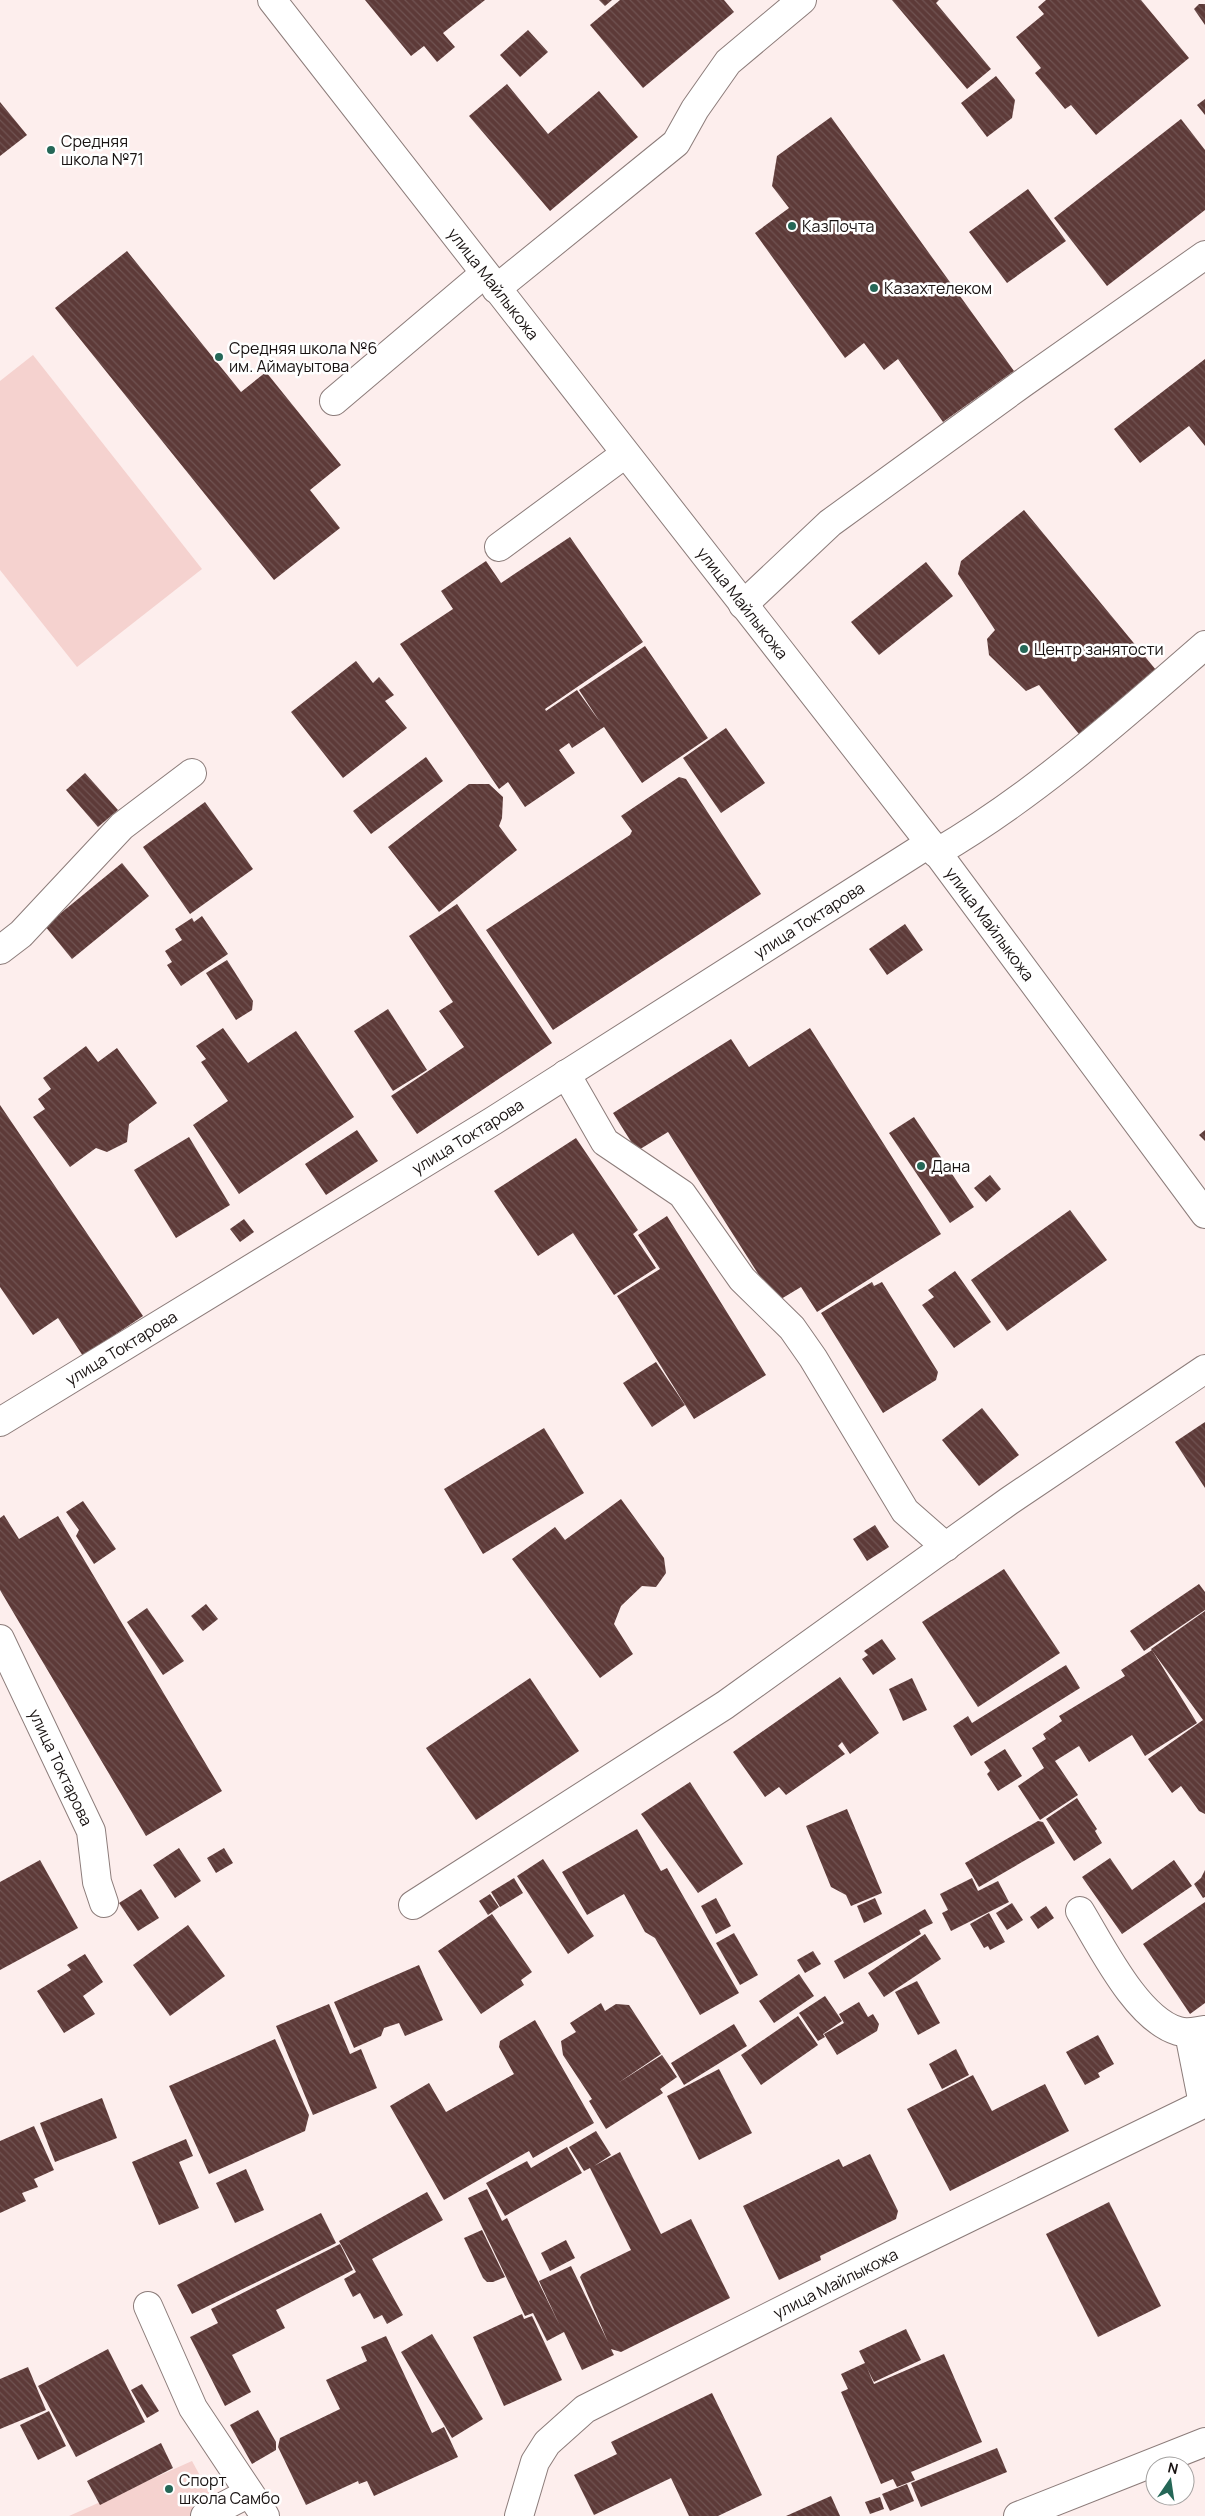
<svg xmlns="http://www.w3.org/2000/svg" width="1205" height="2516" font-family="Manrope,sans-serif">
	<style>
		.garden { fill: #f5d2cf }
		.building { fill: url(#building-back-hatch) }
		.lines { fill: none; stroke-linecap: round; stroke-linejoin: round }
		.minor-casing { stroke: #8c7c7a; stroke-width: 30 }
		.minor { stroke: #fff; stroke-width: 28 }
		.poi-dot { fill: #256757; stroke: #fff; stroke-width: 2 }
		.labels { text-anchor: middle; stroke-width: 5; stroke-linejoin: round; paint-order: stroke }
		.poi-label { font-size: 16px; fill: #191312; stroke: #fff; text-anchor: start }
		.street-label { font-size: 16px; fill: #191312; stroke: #fff }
	</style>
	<defs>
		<pattern id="building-back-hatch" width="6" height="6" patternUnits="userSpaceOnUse" patternTransform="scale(1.25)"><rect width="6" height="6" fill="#5d3a38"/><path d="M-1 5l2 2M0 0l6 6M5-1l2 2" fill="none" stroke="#705352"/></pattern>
	</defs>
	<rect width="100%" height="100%" fill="#fdeeed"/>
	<!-- garden -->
	<g class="garden">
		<path d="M33,355L202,569L77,667L0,570V381Z"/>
		<path d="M192,2461L222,2516H69Z"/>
	</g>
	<!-- building -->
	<g class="building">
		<path d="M365,0H485L443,33L455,47L437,62L424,46L411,56Z"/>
		<path d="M599,0H612L605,6Z"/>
		<path d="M620,0H724L734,12L643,88L590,25Z"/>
		<path d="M892,0H939L936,3L991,69L967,89Z"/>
		<path d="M1046,0H1141L1189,58L1096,135L1071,105L1065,109L1035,73L1041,68L1016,37L1044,14L1038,7Z"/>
		<path d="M1199,4H1205V25L1194,9Z"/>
		<path d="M528,30L548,52L520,77L500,55Z"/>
		<path d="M996,76L1015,100L1012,118L987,137L961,103Z"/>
		<path d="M507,84L548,134L599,91L638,137L550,211L469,116Z"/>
		<path d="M1205,99V115L1197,105Z"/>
		<path d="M0,102L27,135L0,156Z"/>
		<path d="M831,117L1014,371L943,422L898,359L884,370L864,343L845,358L755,233L789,208L772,186L777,156Z"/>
		<path d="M1181,119L1205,150V210L1107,286L1054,218Z"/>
		<path d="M1028,189L1066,241L1007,283L969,232Z"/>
		<path d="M127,251L241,392L266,372L341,465L310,490L340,528L274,580L55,308Z"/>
		<path d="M1205,359V446L1189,426L1140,463L1114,429Z"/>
		<path d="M1024,510L1161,676L1083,739L1039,685L1026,691L989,655L987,639L995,630L958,574L961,561Z"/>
		<path d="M570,537L643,642L545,709L546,711L577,690L600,722L579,690L645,646L708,738L642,783L604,727L572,748L569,743L559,750L575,773L525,807L508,782L499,789L400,644L453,609L441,591L486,561L501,583Z"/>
		<path d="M926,562L953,596L879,655L851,622Z"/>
		<path d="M356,661L373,683L379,677L394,695L385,701L407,728L343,778L291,712Z"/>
		<path d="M726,728L765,783L721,813L683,758Z"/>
		<path d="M426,757L443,781L371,834L353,811Z"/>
		<path d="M85,773L118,810L98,827L66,790Z"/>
		<path d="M679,777L686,779L761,894L553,1030L486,930L630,835L632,831L621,816Z"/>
		<path d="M469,784H489L503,797L502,818L499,826L517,850L439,912L388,847Z"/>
		<path d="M205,802L253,869L190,914L143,847Z"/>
		<path d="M122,863L149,896L72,959L45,926Z"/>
		<path d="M457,904L552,1043L417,1134L391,1096L464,1047L439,1011L453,1002L409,936Z"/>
		<path d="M202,916L228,954L181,986L167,965L172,962L165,951L182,940L175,929L192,918L194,922Z"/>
		<path d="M905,924L923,950L887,975L869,949Z"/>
		<path d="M227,960L253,1001L252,1010L236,1020L206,973Z"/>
		<path d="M388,1009L427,1070L393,1091L354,1031Z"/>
		<path d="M223,1028L248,1063L296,1031L354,1117L239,1194L193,1125L228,1101L201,1062L206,1059L196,1046Z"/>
		<path d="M810,1028L941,1234L817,1312L801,1287L776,1302L668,1132L637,1151L613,1113L731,1039L749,1067Z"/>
		<path d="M86,1046L98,1062L117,1048L157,1103L129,1124L127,1142L107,1152L96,1148L70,1167L33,1117L45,1109L38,1099L51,1089L43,1078Z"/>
		<path d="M0,1105L143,1316L83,1356L58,1318L33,1335L0,1287Z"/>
		<path d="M914,1117L974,1207L950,1223L889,1133Z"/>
		<path d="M357,1130L378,1161L326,1195L305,1164Z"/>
		<path d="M1205,1130V1141L1199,1135Z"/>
		<path d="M189,1137L230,1205L176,1238L134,1170Z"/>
		<path d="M576,1138L638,1230L633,1234L656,1268L614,1295L573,1233L538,1256L494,1191Z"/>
		<path d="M990,1175L1001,1189L986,1202L974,1188Z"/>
		<path d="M1070,1210L1107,1260L1007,1331L971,1280Z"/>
		<path d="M667,1216L766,1375L694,1419L617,1296L660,1269L638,1235Z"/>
		<path d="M244,1219L254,1232L240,1242L230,1229Z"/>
		<path d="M955,1271L991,1322L954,1348L922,1305L934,1297L928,1290Z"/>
		<path d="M872,1282L874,1286L882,1282L938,1372L936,1380L883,1413L821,1313Z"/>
		<path d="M656,1362L685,1405L652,1427L623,1383Z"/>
		<path d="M982,1408L1019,1455L979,1486L942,1440Z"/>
		<path d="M1205,1422V1488L1175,1442Z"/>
		<path d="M544,1428L584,1493L483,1554L444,1489Z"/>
		<path d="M621,1499L664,1558L666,1573L656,1587L642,1586L621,1606L614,1624L633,1654L600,1678L512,1559L555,1527L565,1540Z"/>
		<path d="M83,1501L116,1549L94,1564L76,1536L79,1530L66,1512Z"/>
		<path d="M4,1515L19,1539L58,1516L222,1791L146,1836L0,1590V1518Z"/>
		<path d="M875,1525L889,1547L867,1561L853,1539Z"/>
		<path d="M1004,1569L1060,1653L978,1707L922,1622Z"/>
		<path d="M1199,1584L1205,1592V1610L1144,1651L1130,1631Z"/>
		<path d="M206,1604L218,1619L203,1631L191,1616Z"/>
		<path d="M147,1608L184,1661L163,1675L127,1622Z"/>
		<path d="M1205,1611V1814L1199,1811L1181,1786L1172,1793L1148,1759L1203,1720L1151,1649Z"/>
		<path d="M882,1639L896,1659L873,1675L862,1659L868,1655L864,1651Z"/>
		<path d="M1152,1650L1197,1723L1145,1756L1132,1735L1089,1762L1079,1746L1055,1761L1078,1795L1040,1820L1018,1786L1044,1768L1032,1748L1046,1739L1043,1734L1062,1721L1059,1716L1125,1676L1121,1670Z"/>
		<path d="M1066,1665L1080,1688L971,1756L953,1726L968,1716L972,1723Z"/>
		<path d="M840,1677L879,1733L850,1754L842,1742L838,1746L845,1754L786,1795L779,1787L765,1797L733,1752Z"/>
		<path d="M530,1678L579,1751L476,1820L426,1748Z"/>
		<path d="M912,1678L927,1710L903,1721L889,1689Z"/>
		<path d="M1005,1749L1022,1776L998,1791L987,1774L990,1771L984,1762Z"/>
		<path d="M690,1782L743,1864L698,1893L641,1814Z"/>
		<path d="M1077,1798L1097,1829L1095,1831L1102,1843L1074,1861L1046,1819Z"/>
		<path d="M847,1809L882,1893L851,1906L846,1895L831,1887L806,1826Z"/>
		<path d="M1038,1821L1043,1822L1055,1843L979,1887L965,1863Z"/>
		<path d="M637,1829L661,1871L667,1868L739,1993L700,2015L655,1938L645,1932L624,1894L587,1915L562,1872Z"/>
		<path d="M179,1848L201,1881L175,1898L153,1865Z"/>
		<path d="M224,1848L233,1863L216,1873L207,1858Z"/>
		<path d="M1110,1858L1132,1890L1174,1860L1192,1886L1122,1934L1082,1877Z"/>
		<path d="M543,1859L594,1936L568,1954L517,1876Z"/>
		<path d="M40,1860L78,1928L0,1970V1882Z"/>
		<path d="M1205,1870V1897L1203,1898L1194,1884L1201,1878Z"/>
		<path d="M514,1878L523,1893L500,1907L491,1892Z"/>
		<path d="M972,1878L978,1891L998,1881L1009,1902L951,1931L942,1913L948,1910L940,1894Z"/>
		<path d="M141,1889L159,1918L138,1931L119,1903Z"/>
		<path d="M490,1894L499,1907L488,1915L479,1901Z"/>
		<path d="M716,1898L731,1926L716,1934L701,1906Z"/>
		<path d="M875,1898L882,1914L864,1923L857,1906Z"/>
		<path d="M1205,1902V2003L1190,2014L1143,1944Z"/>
		<path d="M1012,1903L1023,1920L1007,1930L996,1913Z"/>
		<path d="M1046,1906L1054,1918L1038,1929L1030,1917Z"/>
		<path d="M925,1909L933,1923L919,1930L921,1934L844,1979L834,1961Z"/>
		<path d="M989,1913L1005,1942L990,1950L988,1946L984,1948L970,1924Z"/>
		<path d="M492,1914L532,1972L521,1980L524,1985L481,2014L438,1951Z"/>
		<path d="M188,1925L225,1976L170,2016L133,1965Z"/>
		<path d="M734,1933L758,1975L740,1985L716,1943Z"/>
		<path d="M925,1934L941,1959L884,1997L868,1973Z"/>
		<path d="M813,1951L821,1964L805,1973L797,1960Z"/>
		<path d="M85,1954L103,1982L83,1996L95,2014L64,2033L37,1991L71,1970L67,1965Z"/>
		<path d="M419,1965L443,2020L405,2036L399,2023L384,2028L381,2036L354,2048L334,2002Z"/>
		<path d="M799,1974L814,1996L774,2023L759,2001Z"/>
		<path d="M917,1981L940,2023L918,2035L895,1992Z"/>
		<path d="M825,1996L842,2021L823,2034L825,2037L818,2041L799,2013Z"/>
		<path d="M859,2002L868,2017L873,2014L879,2024L877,2031L837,2055L824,2034L844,2023L839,2014Z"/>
		<path d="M601,2003L605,2011L616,2004L629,2005L661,2054L618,2083L662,2055L677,2077L660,2089L663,2093L606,2129L589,2101L592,2099L563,2055L561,2041L576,2032L570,2023Z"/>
		<path d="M329,2004L350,2054L361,2049L377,2088L313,2115L276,2026Z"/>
		<path d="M798,2016L818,2045L761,2085L741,2055Z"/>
		<path d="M535,2020L594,2123L533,2158L529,2151L444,2200L390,2106L429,2083L446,2112L514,2074L499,2047L500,2041Z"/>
		<path d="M734,2024L747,2046L684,2085L671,2063Z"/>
		<path d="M1098,2035L1114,2064L1098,2073L1100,2077L1085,2085L1066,2052Z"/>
		<path d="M275,2039L309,2115L305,2131L209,2174L169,2086Z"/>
		<path d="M956,2049L969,2075L942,2089L929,2064Z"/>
		<path d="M719,2069L752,2133L699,2160L667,2096Z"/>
		<path d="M973,2075L992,2111L1045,2084L1069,2131L950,2191L907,2109Z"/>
		<path d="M102,2098L117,2138L55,2162L40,2123Z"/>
		<path d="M34,2126L54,2170L34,2179L38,2187L22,2193L26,2201L0,2213V2141Z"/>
		<path d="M596,2131L611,2155L594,2166L620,2152L661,2234L691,2219L730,2298L621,2352L611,2349L614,2355L582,2370L564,2332L547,2341L533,2313L525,2316L468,2198L487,2189L502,2221L507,2218L560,2326L539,2281L571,2266L608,2342L580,2277L582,2274L631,2250L590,2168L584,2171L569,2147Z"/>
		<path d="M186,2139L193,2156L179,2162L199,2208L159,2225L132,2162Z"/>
		<path d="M567,2147L582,2173L505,2216L486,2183L527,2161L531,2168Z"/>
		<path d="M870,2154L898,2211L896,2219L820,2256L821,2260L779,2280L743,2206L839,2159L843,2167Z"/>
		<path d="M246,2169L264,2210L235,2223L216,2183Z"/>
		<path d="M427,2192L443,2220L372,2259L403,2315L387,2324L382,2315L374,2319L360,2293L353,2297L344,2279L356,2272L339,2241Z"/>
		<path d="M1109,2202L1161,2306L1098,2337L1046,2234Z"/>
		<path d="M321,2213L336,2243L192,2314L177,2285Z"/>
		<path d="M482,2230L505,2277L493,2282H487L483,2278L464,2238Z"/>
		<path d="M566,2240L575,2258L550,2271L541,2253Z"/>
		<path d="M340,2244L353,2270L276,2310L285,2328L232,2355L251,2392L225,2406L190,2337L218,2323L211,2309Z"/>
		<path d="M522,2314L524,2319L532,2316L562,2380L504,2406L473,2337Z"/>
		<path d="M906,2329L921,2360L874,2382L867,2368L874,2384L944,2354L982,2442L911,2472L915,2480L897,2487L893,2479L881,2484L841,2392L848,2389L841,2374L865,2363L859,2351Z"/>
		<path d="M432,2334L483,2419L452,2438L401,2352Z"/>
		<path d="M386,2336L432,2433L444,2427L458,2457L374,2496L367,2481L359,2484L358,2481L306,2505L278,2447L280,2438L340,2409L326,2380L367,2361L361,2347Z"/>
		<path d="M108,2349L145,2422L76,2457L38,2386Z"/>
		<path d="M28,2367L46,2410L0,2429V2379Z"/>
		<path d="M142,2384L159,2411L147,2418L131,2390Z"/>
		<path d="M712,2393L762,2495L718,2516H689L671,2478L594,2515L574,2475L617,2454L611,2442Z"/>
		<path d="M258,2410L276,2442V2450L252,2464L230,2425Z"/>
		<path d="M49,2411L66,2446L38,2460L20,2425Z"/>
		<path d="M161,2443L173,2468L100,2505L87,2481Z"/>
		<path d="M997,2448L1007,2472L921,2507L911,2483Z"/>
		<path d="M907,2484L914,2501L890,2511L882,2494Z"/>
		<path d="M831,2496L840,2516H786Z"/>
		<path d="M880,2497L884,2509L870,2514L865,2502Z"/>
	</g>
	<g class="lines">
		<!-- minor casing -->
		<g class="minor-casing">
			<g id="minor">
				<path id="s1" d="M272,0L930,843L1205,1214"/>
				<path d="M496,289L676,143L695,109L728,62L802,0"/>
				<path d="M334,401L484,274"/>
				<path d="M499,547L625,454"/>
				<path d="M743,605L830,523L1023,383L1205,255"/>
				<path d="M936,853C1034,796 1120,719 1205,645"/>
				<path d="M0,950L21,934L122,826L192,773"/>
				<path d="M566,1074L605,1142L682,1194L742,1279L792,1328L813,1358L905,1511L946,1547"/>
				<path id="s2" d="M0,1422L493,1121L930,843"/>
				<path id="s3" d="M0,1639L91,1831L97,1882L104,1903"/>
				<path d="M413,1905L725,1705L1009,1501L1205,1369"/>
				<path d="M1080,1911C1102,1947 1137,2019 1178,2031C1188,2034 1196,2031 1205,2030"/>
				<path d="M1189,2033L1203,2104"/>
				<path d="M148,2306L193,2408L265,2516"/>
				<path d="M205,2516L249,2493"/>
				<path id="s4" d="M519,2516L535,2462L547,2443L585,2409L892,2255L1205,2103"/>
				<path d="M1018,2516L1205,2442"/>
			</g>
		</g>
		<!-- minor -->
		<use href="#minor" class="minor"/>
	</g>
	<!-- markers -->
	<g class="poi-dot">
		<circle cx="51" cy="150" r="5"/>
		<circle cx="792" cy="226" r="5"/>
		<circle cx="874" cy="288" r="5"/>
		<circle cx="219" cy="357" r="5"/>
		<circle cx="1024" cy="649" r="5"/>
		<circle cx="921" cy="1166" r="5"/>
		<circle cx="169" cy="2489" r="5"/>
	</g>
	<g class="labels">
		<!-- poi labels -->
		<g class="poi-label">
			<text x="61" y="147">Средняя<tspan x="61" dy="18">школа №71</tspan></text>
			<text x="802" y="232">КазПочта</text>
			<text x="884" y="294">Казахтелеком</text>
			<text x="229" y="354">Средняя школа №6<tspan x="229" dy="18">им. Аймауытова</tspan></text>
			<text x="1034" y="655">Центр занятости</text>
			<text x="931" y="1172">Дана</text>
			<text x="179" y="2486">Спорт<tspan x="179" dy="18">школа Самбо</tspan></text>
		</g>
		<!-- street labels -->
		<g class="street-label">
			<text dy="6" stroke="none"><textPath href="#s1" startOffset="360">улица Майлыкожа</textPath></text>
			<text dy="6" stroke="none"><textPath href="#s1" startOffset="765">улица Майлыкожа</textPath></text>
			<text dy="6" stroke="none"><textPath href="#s2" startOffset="952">улица Токтарова</textPath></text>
			<text dy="6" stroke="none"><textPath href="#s1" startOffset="1170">улица Майлыкожа</textPath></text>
			<text dy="6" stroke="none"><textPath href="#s2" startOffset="548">улица Токтарова</textPath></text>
			<text dy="6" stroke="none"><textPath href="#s2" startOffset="142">улица Токтарова</textPath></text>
			<text dy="6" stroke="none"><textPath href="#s3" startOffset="142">улица Токтарова</textPath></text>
			<text dy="6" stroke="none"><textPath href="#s4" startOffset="410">улица Майлыкожа</textPath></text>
		</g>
	</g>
	<!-- north arrow -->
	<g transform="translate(1170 2481) rotate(13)"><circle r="24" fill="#ffffff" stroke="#a3a1a0"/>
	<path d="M0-4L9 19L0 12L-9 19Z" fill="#256757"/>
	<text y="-8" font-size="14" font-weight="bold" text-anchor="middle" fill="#191312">N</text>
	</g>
</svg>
